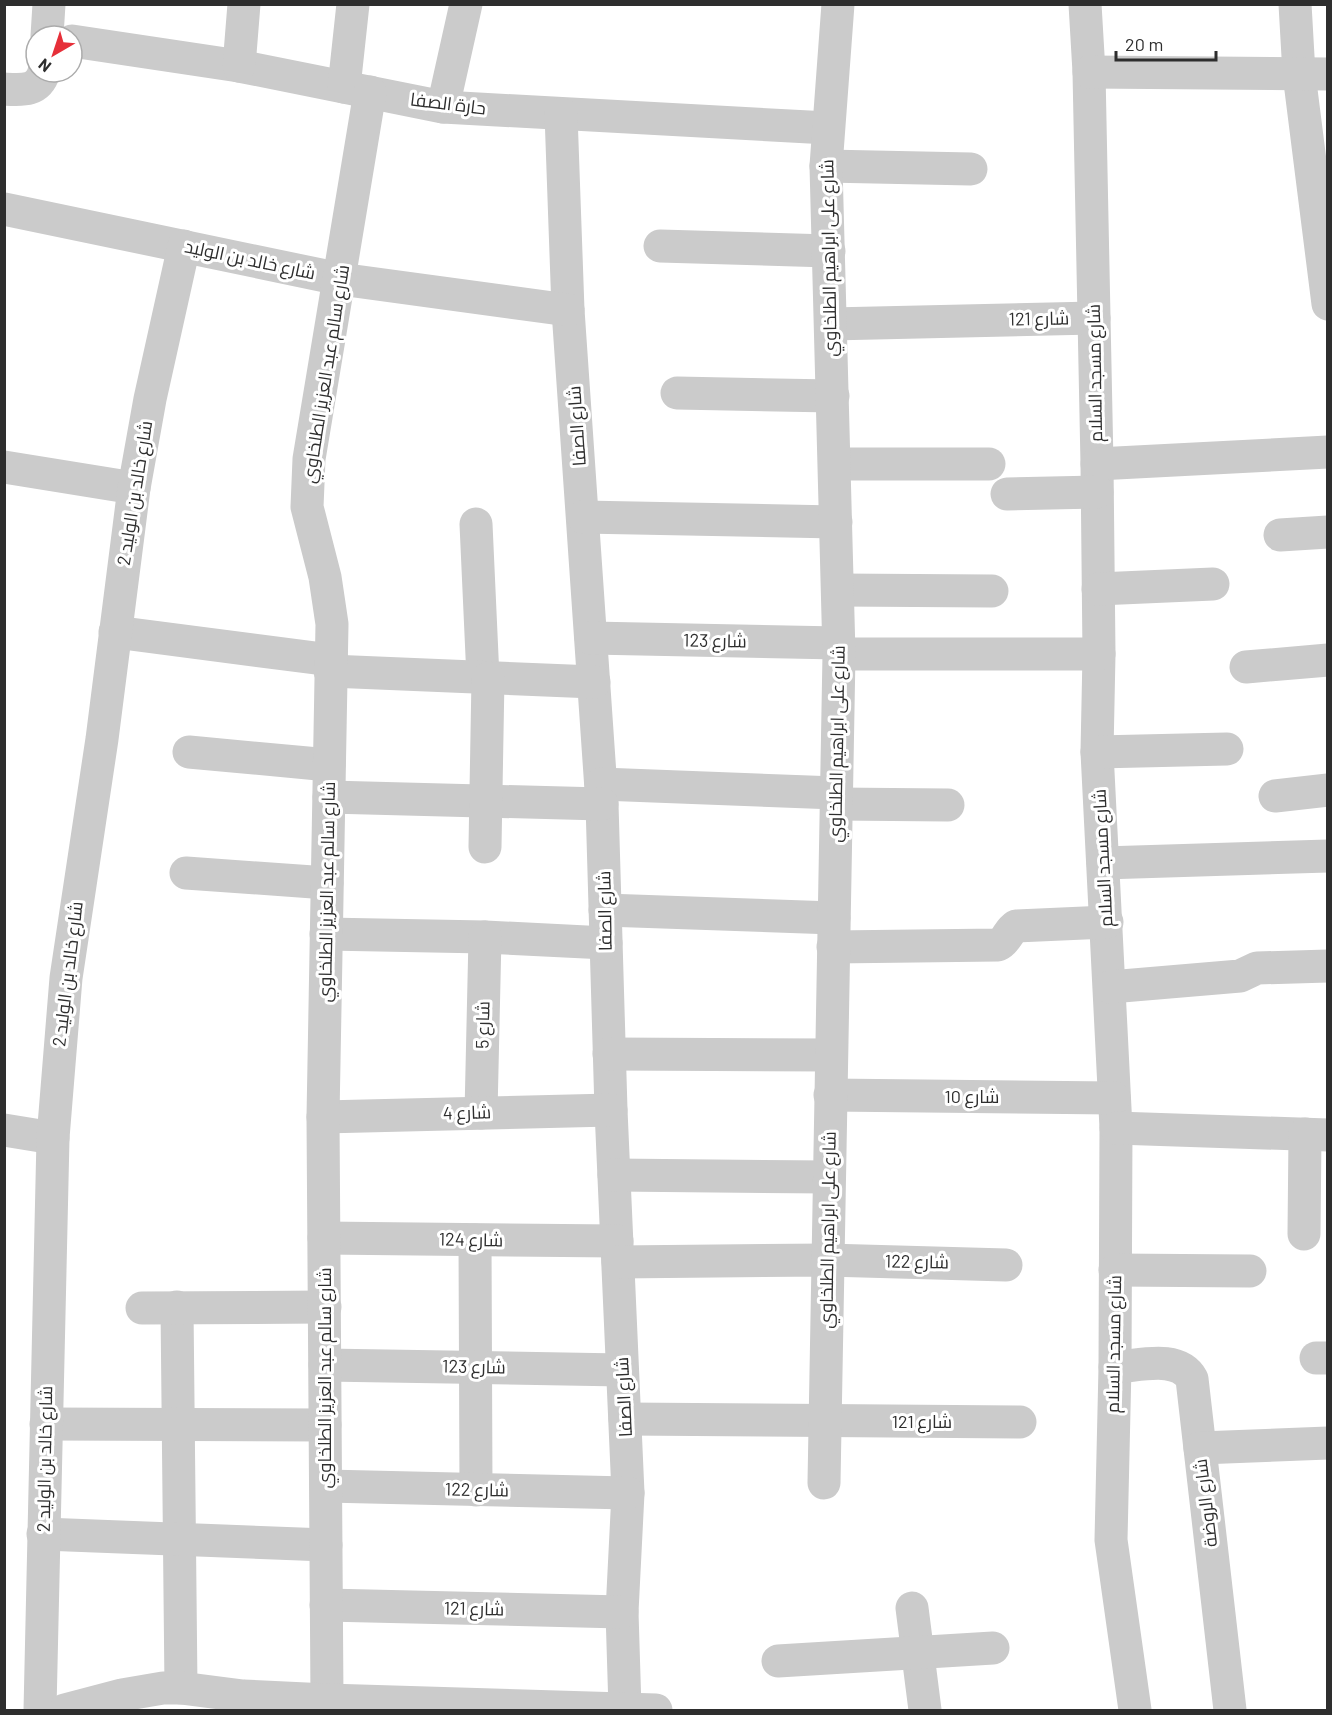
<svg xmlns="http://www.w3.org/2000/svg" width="1332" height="1715" font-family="Barlow,Cairo,sans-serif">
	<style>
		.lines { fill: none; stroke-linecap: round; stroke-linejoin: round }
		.minor { stroke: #cbcbcb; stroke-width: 33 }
		.labels { text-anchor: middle; stroke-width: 6; stroke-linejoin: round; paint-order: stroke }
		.street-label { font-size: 18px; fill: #2e2e2e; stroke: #fff }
	</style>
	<rect width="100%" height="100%" fill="#fff"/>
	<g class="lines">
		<!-- minor -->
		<g class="minor">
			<path d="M1085,4L1089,72L1097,464L1099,654L1097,752L1116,1128L1115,1367L1111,1540L1135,1710"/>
			<path d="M1295,4L1299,74L1328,304"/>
			<path d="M47,36L49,4"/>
			<path d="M72,41L239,66L443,107L828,128"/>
			<path d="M239,66L244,4"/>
			<path d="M1089,72L1328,74"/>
			<path d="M344,87L353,4"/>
			<path d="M4,89C22,90 38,92 44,72"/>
			<path d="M443,107L466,4"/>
			<path d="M561,114L568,310L602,804L611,1110L628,1493L622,1612L625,1709"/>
			<path d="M826,166L971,169"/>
			<path d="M4,209L340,279L568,310"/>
			<path d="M660,246L829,251"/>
			<path d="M831,324L1094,318"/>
			<path d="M677,393L833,396"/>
			<path d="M835,464H989"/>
			<path d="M1097,464L1328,452"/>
			<path d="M4,467L134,488"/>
			<path d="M1007,494L1097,492"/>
			<path d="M583,517L836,522"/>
			<path d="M476,524L483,678"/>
			<path d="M1280,535L1328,532"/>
			<path d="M1098,589L1213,584"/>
			<path d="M838,590L992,591"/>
			<path d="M115,632L331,660"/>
			<path d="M591,638L839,643"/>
			<path d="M839,654H1099"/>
			<path d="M1246,667L1328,660"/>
			<path d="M330,671L594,682"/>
			<path d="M189,752L329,765"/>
			<path d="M1097,752L1227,749"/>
			<path d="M601,784L836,793"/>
			<path d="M1275,796L1328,790"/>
			<path d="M329,797L602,804"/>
			<path d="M836,804L948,805"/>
			<path d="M485,847L488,678"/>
			<path d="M1103,863L1328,856"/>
			<path d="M186,873L327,883"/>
			<path d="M605,910L834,918"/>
			<path d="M326,934L485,937L606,943"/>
			<path d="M833,947L998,945C1007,941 1008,931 1016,926L1107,922"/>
			<path d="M1110,987L1240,976L1257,968L1328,966"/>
			<path d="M609,1054L831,1055"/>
			<path d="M830,1095L1114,1098"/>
			<path d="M481,1113L485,937"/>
			<path d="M323,1117L611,1110"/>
			<path d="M1116,1128L1328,1135"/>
			<path d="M4,1130L53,1138"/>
			<path d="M614,1175L829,1177"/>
			<path d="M1304,1234L1305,1134"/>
			<path d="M324,1238L617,1241"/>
			<path d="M475,1240L476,1490"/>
			<path d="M618,1262L827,1260L1006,1265"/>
			<path d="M1115,1270L1250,1271"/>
			<path d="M177,1307L181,1688"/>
			<path d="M142,1308L325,1307"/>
			<path d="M1316,1358H1328"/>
			<path d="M325,1365L622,1370"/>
			<path d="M1115,1367C1139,1366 1178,1354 1192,1379L1230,1710"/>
			<path d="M625,1419L1020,1422"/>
			<path d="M46,1424L325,1425"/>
			<path d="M1200,1448L1328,1443"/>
			<path d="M824,1483L839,654L826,166L838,4"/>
			<path d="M326,1486L628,1493"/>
			<path d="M43,1534L326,1545"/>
			<path d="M326,1605L622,1612"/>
			<path d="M912,1608L925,1710"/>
			<path d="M778,1661L993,1648"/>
			<path d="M327,1700L323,1117L332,624L325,577L307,507L309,459L370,92"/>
			<path d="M40,1710L53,1138L66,978L102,739L134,488L150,399L184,246"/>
			<path d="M65,1710L122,1695L163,1688H181L243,1696L327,1700L656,1710"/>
		</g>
	</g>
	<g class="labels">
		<!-- street labels -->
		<g class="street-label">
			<text transform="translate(448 104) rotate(7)" y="6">حارة الصفا</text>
			<text transform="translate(829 258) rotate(-91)" y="6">شارع على ابراهيم الطلخاوي</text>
			<text transform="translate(250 260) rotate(12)" y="6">شارع خالد بن الوليد</text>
			<text transform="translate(1039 319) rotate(-1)" y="6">شارع 121</text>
			<text transform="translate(1095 373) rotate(-91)" y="6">شارع مسجد السلام</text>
			<text transform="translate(326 374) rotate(-81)" y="6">شارع سالم عبد العزيز الطلخاوي</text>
			<text transform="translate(577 426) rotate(-94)" y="6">شارع الصفا</text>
			<text transform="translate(135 493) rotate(-81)" y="6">شارع خالد بن الوليد 2</text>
			<text transform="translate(715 641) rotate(1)" y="6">شارع 123</text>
			<text transform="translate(837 744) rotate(-89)" y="6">شارع على ابراهيم الطلخاوي</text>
			<text transform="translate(1103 858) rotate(-93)" y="6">شارع مسجد السلام</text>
			<text transform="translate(327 892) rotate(-89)" y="6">شارع سالم عبد العزيز الطلخاوي</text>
			<text transform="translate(605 911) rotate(-91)" y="6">شارع الصفا</text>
			<text transform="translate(68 974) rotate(-83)" y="6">شارع خالد بن الوليد 2</text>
			<text transform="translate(483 1025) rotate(-89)" y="6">شارع 5</text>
			<text x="972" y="1103">شارع 10</text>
			<text transform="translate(467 1113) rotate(-2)" y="6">شارع 4</text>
			<text transform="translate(828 1230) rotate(-89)" y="6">شارع على ابراهيم الطلخاوي</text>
			<text transform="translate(471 1240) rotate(1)" y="6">شارع 124</text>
			<text transform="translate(917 1262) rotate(1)" y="6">شارع 122</text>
			<text transform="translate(1114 1344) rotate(-89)" y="6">شارع مسجد السلام</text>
			<text transform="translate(474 1367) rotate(1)" y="6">شارع 123</text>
			<text transform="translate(325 1378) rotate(-90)" y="6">شارع سالم عبد العزيز الطلخاوي</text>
			<text transform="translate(624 1397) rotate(-93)" y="6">شارع الصفا</text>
			<text x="922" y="1428">شارع 121</text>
			<text transform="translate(45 1459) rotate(-89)" y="6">شارع خالد بن الوليد 2</text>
			<text transform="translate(477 1490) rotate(1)" y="6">شارع 122</text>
			<text transform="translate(1206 1503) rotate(-97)" y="6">شارع الروضة</text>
			<text transform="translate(474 1609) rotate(1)" y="6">شارع 121</text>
		</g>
	</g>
	<!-- border -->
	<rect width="1332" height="1715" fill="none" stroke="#2e2e2e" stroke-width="12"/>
	<!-- north arrow -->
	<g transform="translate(54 54) rotate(219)"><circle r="28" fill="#ffffff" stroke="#ababab" stroke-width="1.5"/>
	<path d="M0-4.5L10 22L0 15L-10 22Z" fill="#e62f39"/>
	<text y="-9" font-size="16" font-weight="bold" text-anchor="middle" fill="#2e2e2e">N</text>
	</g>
	<!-- scale -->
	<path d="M1116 51v9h100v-9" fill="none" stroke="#2e2e2e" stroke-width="3"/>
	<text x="1125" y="51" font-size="18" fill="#2e2e2e" stroke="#ffffff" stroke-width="4.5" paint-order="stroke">20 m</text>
</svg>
